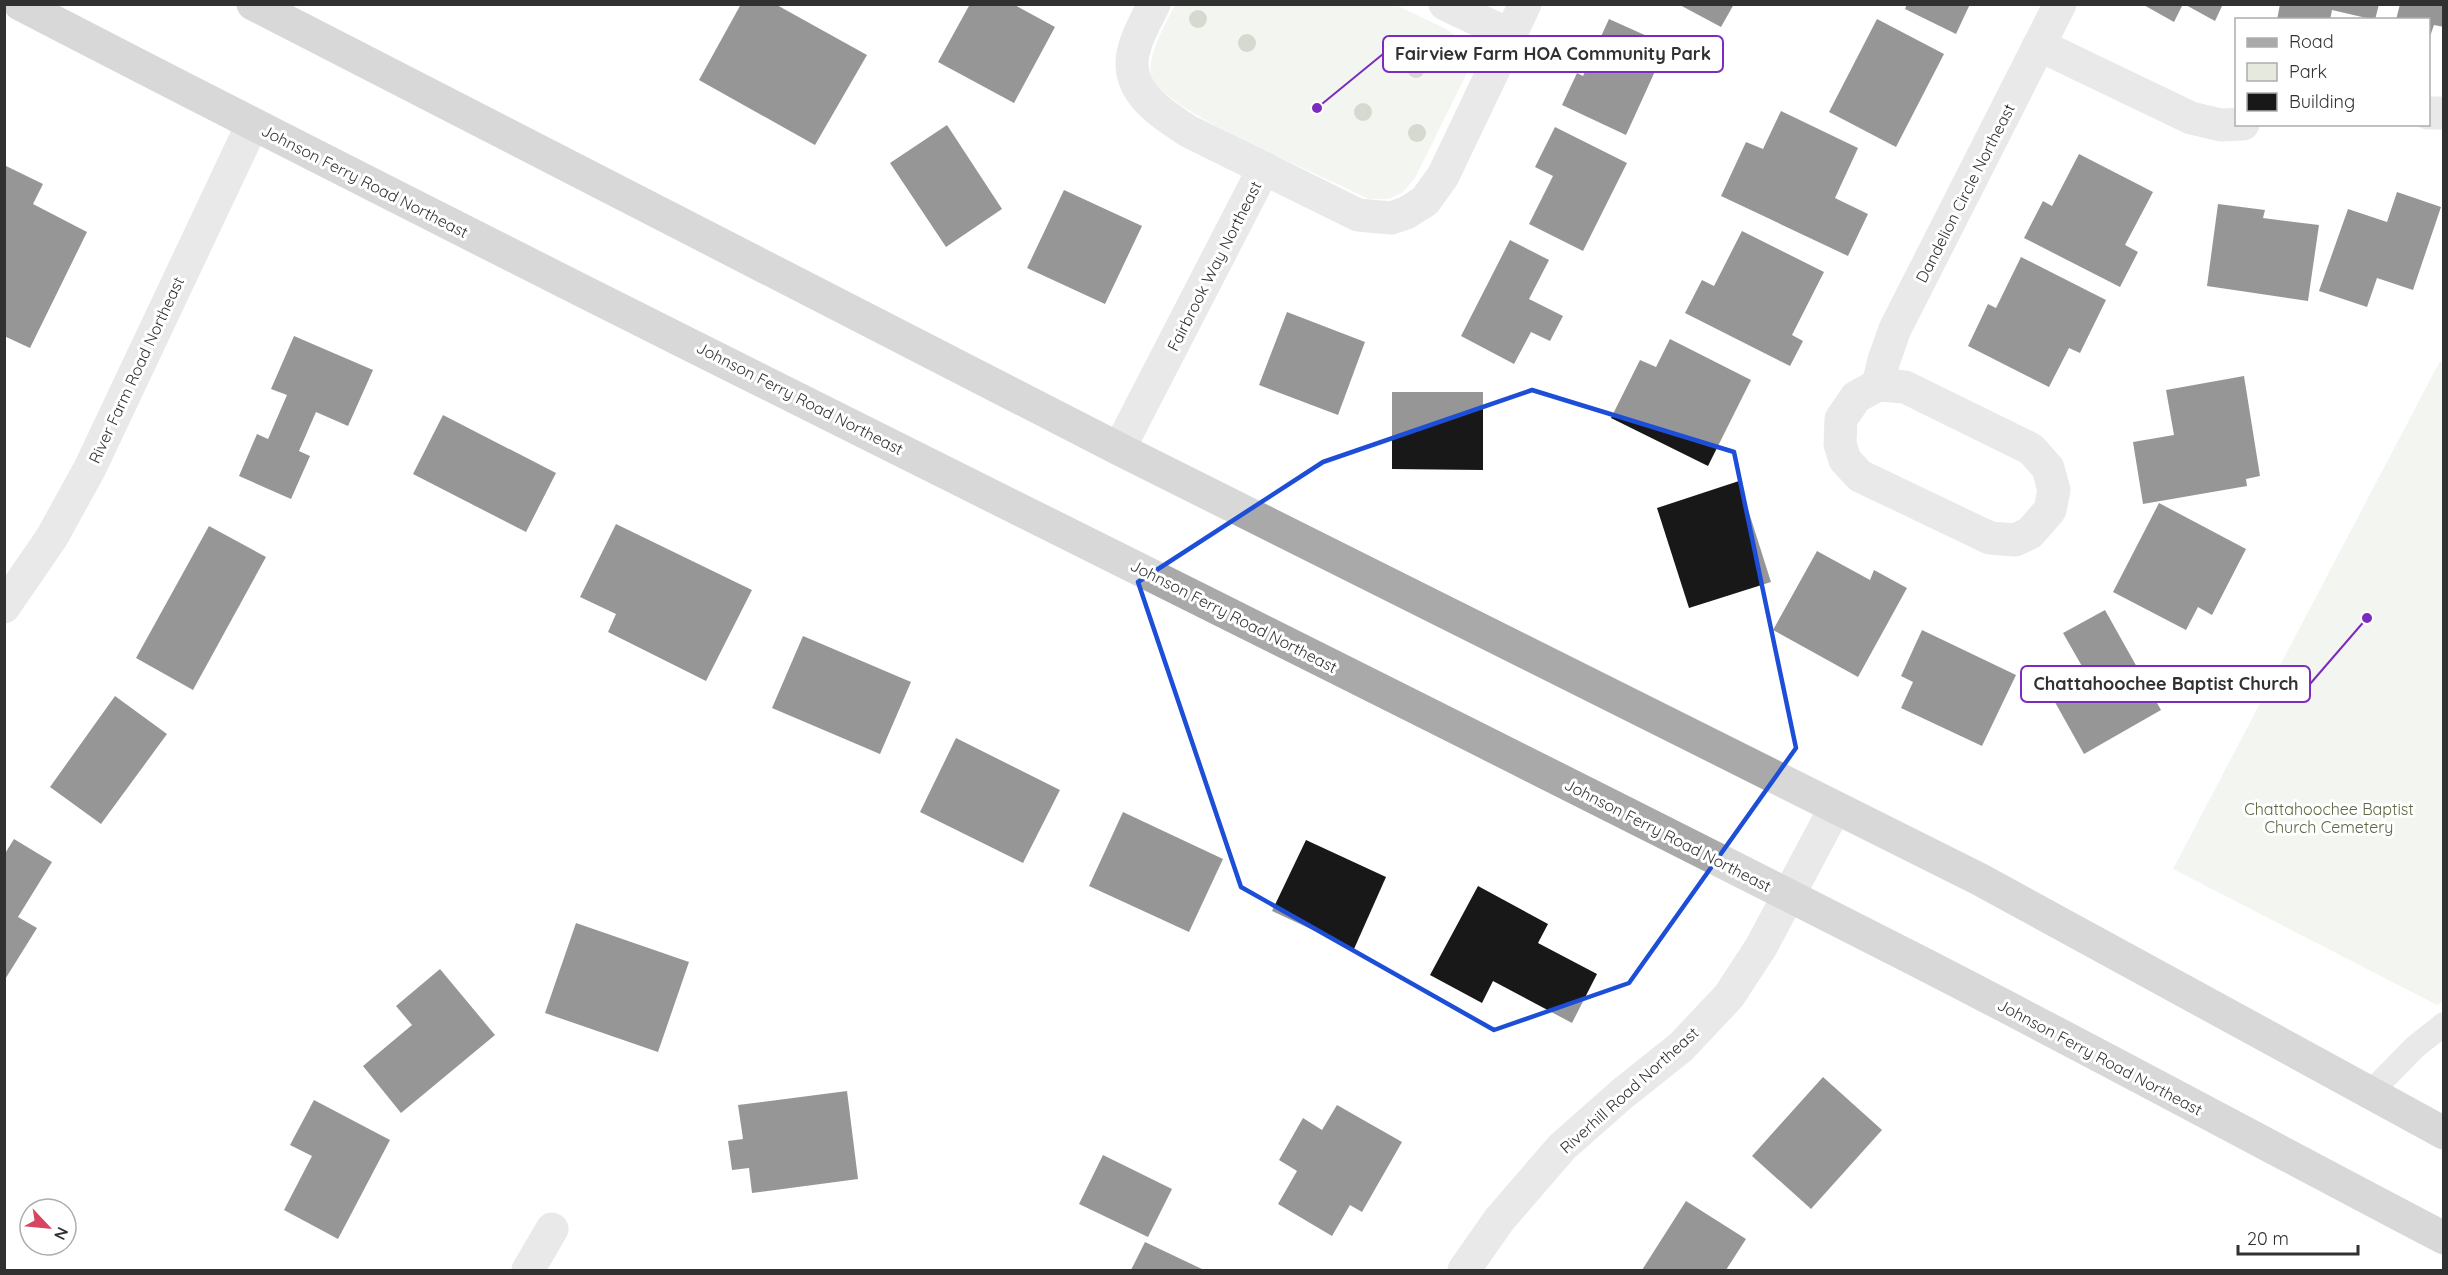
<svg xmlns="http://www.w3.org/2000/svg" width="2448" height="1275" font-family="Quicksand,sans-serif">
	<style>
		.green { fill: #e5e9de }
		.building { fill: #181818 }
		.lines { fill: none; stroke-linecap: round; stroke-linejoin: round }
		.lane { stroke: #cecece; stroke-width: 24 }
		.street { stroke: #cecece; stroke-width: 33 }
		.primary { stroke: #a9a9a9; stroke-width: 33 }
		.tree { fill: #a4ac97 }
		.marked { fill: none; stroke: #1d4ed8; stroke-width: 4.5; stroke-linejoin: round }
		.labels { text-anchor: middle; stroke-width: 6; stroke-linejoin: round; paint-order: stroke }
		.street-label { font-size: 16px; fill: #313131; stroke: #fff }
		.park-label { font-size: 16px; fill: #596942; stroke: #fff }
		.leader { fill: none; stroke: #7b2cbf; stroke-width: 2 }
		.callout-dot { fill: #7b2cbf; stroke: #fff; stroke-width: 2 }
		.callout { fill: #fff; stroke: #7b2cbf; stroke-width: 2 }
		.callout-label { font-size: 18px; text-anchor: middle; font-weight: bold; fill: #313131 }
	</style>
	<rect width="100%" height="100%" fill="#fff"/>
	<!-- green -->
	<g class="green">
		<path d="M1175,5H1396L1446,29L1458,38L1467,57V73L1415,178L1402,193L1389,199H1368C1325,176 1170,115 1152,78C1144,60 1167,21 1175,5Z"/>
		<path d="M2440,361L2444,363V1001L2437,1005L2173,869Z"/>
	</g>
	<!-- building -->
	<g class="building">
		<path d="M741,4H775L867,55L815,145L699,80Z"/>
		<path d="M970,4H1013L1055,27L1014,103L938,62Z"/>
		<path d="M1678,4H1734L1721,27Z"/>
		<path d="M1907,4H1970L1956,34L1905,9Z"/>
		<path d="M2142,4H2183L2174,22Z"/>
		<path d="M2184,4H2223L2215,21Z"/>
		<path d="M2280,4H2379L2375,20L2332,10L2330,20H2277Z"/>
		<path d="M2400,4H2444V27L2434,25L2428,42V20H2396Z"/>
		<path d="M1609,19L1667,45L1626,135L1562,105L1577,73L1583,76Z"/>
		<path d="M1877,19L1944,54L1896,147L1829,112Z"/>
		<path d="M1781,111L1858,148L1835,198L1868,214L1848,256L1721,196L1746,142L1763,149Z"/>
		<path d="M947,125L1002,209L946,247L890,163Z"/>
		<path d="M1555,127L1627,163L1583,251L1529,224L1553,176L1535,167Z"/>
		<path d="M2079,154L2153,192L2125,245L2138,252L2120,287L2024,238L2043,201L2052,206Z"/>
		<path d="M4,165L43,184L33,204L87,232L30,348L4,336Z"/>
		<path d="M1064,190L1142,226L1105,304L1027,268Z"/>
		<path d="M2397,192L2441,207L2413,290L2377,278L2367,307L2319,291L2348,209L2387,222Z"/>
		<path d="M2218,204L2265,210L2263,218L2319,225L2308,301L2207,286Z"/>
		<path d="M1742,231L1824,272L1792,335L1803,341L1790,366L1685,313L1702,280L1714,286Z"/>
		<path d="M1510,240L1549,260L1529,299L1563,316L1550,341L1531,332L1514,364L1461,336Z"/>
		<path d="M2021,257L2106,300L2080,353L2069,348L2049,387L1968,346L1988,304L1996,308Z"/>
		<path d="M1287,312L1365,342L1338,415L1259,385Z"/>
		<path d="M294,336L373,370L348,426L316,412L299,451L310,456L291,499L239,476L257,434L268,439L287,395L271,389Z"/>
		<path d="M1670,339L1751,380L1708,466L1611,418L1640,360L1656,367Z"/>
		<path d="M2244,376L2260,476L2246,479L2247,486L2143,504L2133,442L2174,435L2166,390Z"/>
		<path d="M1392,392H1483V470L1392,469Z"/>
		<path d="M443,415L556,473L526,532L413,474Z"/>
		<path d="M1739,481L1771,582L1689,608L1657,508Z"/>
		<path d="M2159,503L2246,549L2212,615L2198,607L2186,630L2113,592Z"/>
		<path d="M616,524L752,590L706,681L608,632L616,614L580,597Z"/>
		<path d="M209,526L266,557L193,690L136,658Z"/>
		<path d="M1817,551L1870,580L1874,570L1907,588L1858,677L1773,630Z"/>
		<path d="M2105,610L2161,710L2084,754L2047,688L2083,668L2063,633Z"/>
		<path d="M1922,630L2016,675L1982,746L1901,708L1913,682L1901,676Z"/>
		<path d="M803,636L911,682L880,754L772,708Z"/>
		<path d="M115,696L167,734L101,824L50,787Z"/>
		<path d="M956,738L1060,790L1023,863L920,812Z"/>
		<path d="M1123,812L1223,859L1189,932L1089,886Z"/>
		<path d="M14,839L52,862L18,917L37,928L4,981V855Z"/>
		<path d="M1306,840L1386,877L1354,949L1272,911Z"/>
		<path d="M1478,886L1548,924L1538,943L1597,974L1572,1023L1493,981L1482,1003L1430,975Z"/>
		<path d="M576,923L689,962L658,1052L545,1013Z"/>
		<path d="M440,969L495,1035L401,1113L363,1066L412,1025L396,1006Z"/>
		<path d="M1823,1077L1882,1130L1811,1209L1752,1156Z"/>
		<path d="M847,1091L858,1179L752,1193L749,1168L732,1170L728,1141L743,1139L738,1105Z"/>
		<path d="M314,1100L390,1140L338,1239L284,1210L312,1156L290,1145Z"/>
		<path d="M1337,1105L1402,1142L1362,1212L1350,1205L1332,1236L1278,1204L1297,1171L1279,1160L1303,1118L1322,1130Z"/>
		<path d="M1103,1155L1172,1189L1148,1237L1079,1204Z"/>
		<path d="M1686,1201L1746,1239L1726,1270H1642Z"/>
		<path d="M1145,1242L1204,1270H1131Z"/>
	</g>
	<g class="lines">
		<!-- lane -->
		<path class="lane" d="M2370,1093L2415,1047L2444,1024"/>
		<!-- street -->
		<g class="street">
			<path d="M1154,4C1148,17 1140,30 1136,43C1120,87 1156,110 1188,131L1358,215L1391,218L1406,213L1425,201L1443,176L1525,4"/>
			<path d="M1445,4L1510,35"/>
			<path d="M2039,45L2191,118L2221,125L2243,124"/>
			<path d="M2428,113H2444"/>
			<path d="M1878,385L1905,387L2031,449L2048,468L2054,490L2050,510L2030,533L2015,540L1990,538L1860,476L1845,460L1840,444L1841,419L1856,397Z"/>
			<path d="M1878,385L1884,360L1895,329L2060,4"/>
			<path d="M1119,449L1264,168"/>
			<path d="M4,607L52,537L90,468L252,125"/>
			<path d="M528,1270L552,1229"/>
			<path d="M1464,1270L1499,1220L1562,1147L1622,1094L1681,1047L1729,996L1761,947L1835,808"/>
		</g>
		<!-- primary -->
		<g class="primary">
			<path d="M20,4C647,329 1283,637 1912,958C2090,1049 2266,1145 2444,1238"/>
			<path d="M253,4L1119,449L1979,879L2444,1133"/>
		</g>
	</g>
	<!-- trees -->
	<g class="tree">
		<circle cx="1198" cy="19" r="9"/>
		<circle cx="1247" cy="43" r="9"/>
		<circle cx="1416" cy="69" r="9"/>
		<circle cx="1363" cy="112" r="9"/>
		<circle cx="1417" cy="133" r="9"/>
	</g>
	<!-- marked area -->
	<path d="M0 0H2448V1275H0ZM1532,390L1734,452L1796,748L1629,983L1494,1030L1241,887L1138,582L1323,462Z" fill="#fff" fill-opacity=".55" fill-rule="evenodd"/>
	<path class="marked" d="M1532,390L1734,452L1796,748L1629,983L1494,1030L1241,887L1138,582L1323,462Z"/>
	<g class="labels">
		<!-- street labels -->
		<g class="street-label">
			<text transform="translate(365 181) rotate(27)" y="6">Johnson Ferry Road Northeast</text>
			<text transform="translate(1965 193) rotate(-63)" y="6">Dandelion Circle Northeast</text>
			<text transform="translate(1214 266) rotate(-63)" y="6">Fairbrook Way Northeast</text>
			<text transform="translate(136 370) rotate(-65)" y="6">River Farm Road Northeast</text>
			<text transform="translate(800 398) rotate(27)" y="6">Johnson Ferry Road Northeast</text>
			<text transform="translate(1234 616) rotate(27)" y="6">Johnson Ferry Road Northeast</text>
			<text transform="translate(1668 835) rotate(27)" y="6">Johnson Ferry Road Northeast</text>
			<text transform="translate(2100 1057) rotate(28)" y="6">Johnson Ferry Road Northeast</text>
			<text transform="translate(1629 1090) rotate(-42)" y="6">Riverhill Road Northeast</text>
		</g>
		<!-- park labels -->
		<g class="park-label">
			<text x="2329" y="815">Chattahoochee Baptist<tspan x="2329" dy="18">Church Cemetery</tspan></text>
		</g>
	</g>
	<!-- callouts -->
	<path class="leader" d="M1317 108L1383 54M2367 618L2310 684"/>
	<g class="callout-dot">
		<circle cx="1317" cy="108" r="6"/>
		<circle cx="2367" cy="618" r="6"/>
	</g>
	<g class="callout">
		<rect x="1383" y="36" width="340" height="36" rx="6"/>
		<rect x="2021" y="666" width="289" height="36" rx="6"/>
	</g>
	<g class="callout-label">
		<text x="1553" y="60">Fairview Farm HOA Community Park</text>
		<text x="2166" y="690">Chattahoochee Baptist Church</text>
	</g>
	<!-- border -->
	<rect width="2448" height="1275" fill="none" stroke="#313131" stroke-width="12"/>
	<!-- legend -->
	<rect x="2235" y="18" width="195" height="108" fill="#ffffff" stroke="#adadad" stroke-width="1.5"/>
	<rect x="2247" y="38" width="30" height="9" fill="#a9a9a9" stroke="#adadad" stroke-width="1.5"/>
	<text x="2289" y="48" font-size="18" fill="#313131">Road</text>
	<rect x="2247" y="63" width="30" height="18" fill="#e5e9de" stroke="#adadad" stroke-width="1.5"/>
	<text x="2289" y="78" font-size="18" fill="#313131">Park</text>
	<rect x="2247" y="93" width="30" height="18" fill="#181818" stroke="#adadad" stroke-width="1.5"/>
	<text x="2289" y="108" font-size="18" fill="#313131">Building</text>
	<!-- north arrow -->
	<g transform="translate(48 1227) rotate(116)"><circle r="28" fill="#ffffff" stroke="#adadad" stroke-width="1.5"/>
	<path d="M0-4.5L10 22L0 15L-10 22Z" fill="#d74560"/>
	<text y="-9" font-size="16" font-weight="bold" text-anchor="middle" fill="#313131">N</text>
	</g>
	<!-- scale -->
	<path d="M2238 1245v9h120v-9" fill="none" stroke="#313131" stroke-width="3"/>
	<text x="2247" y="1245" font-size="18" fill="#313131" stroke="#ffffff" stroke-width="4.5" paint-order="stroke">20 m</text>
</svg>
